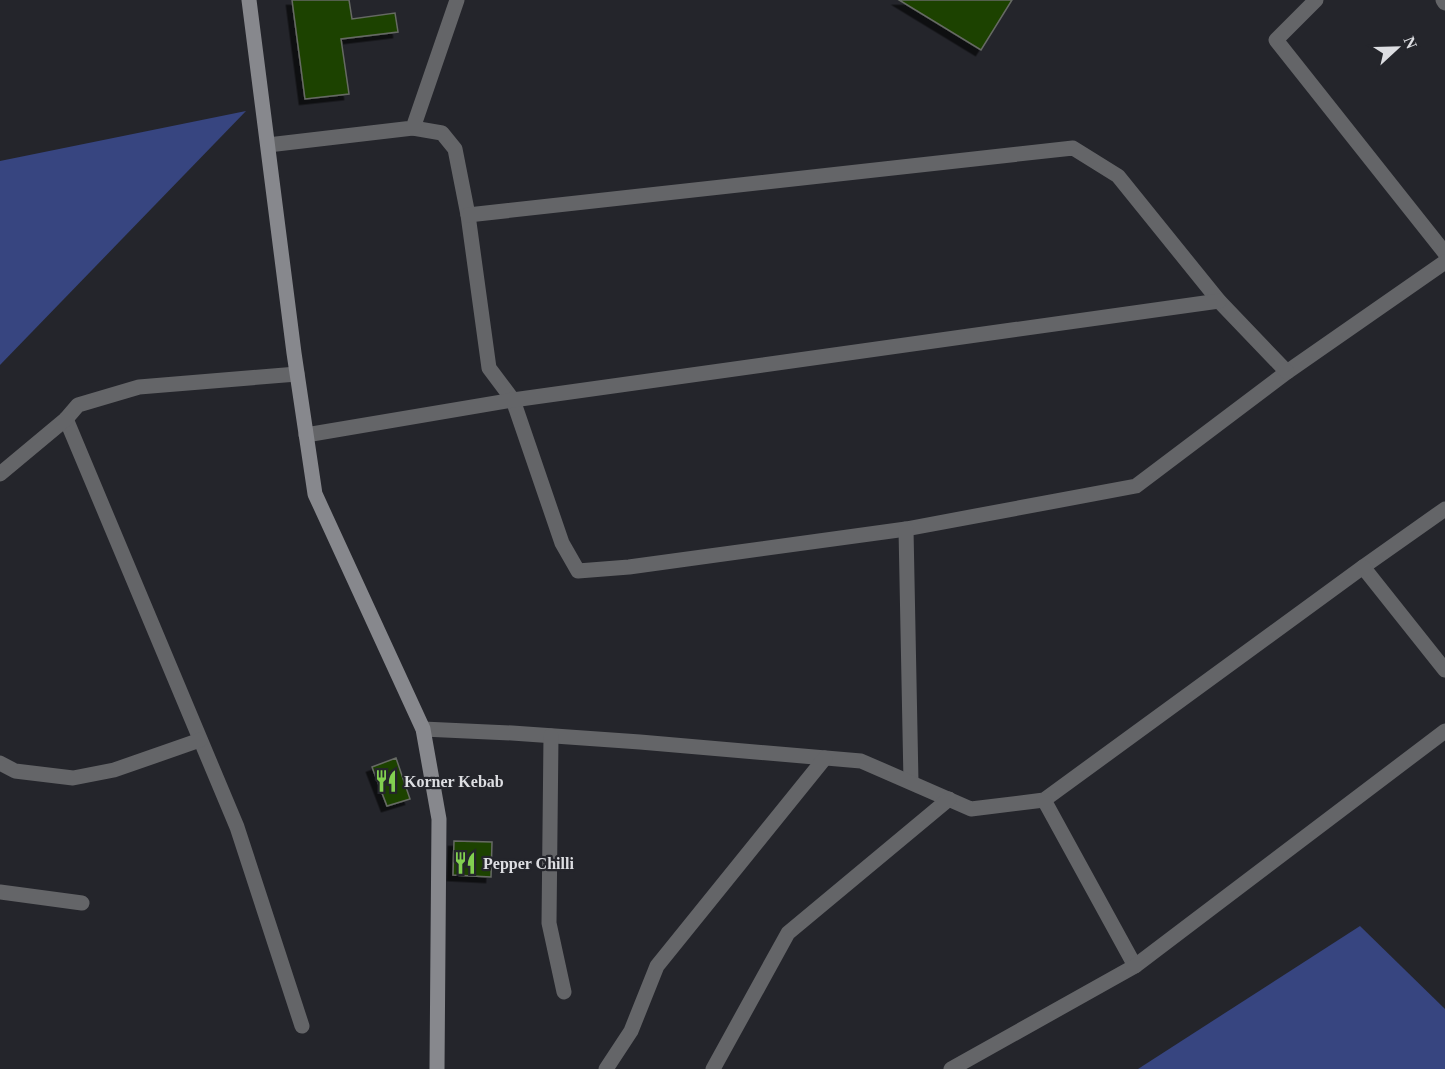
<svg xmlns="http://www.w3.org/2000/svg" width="1445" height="1069" font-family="Georgia,serif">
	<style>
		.forest { fill: #374580 }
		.building { fill: #1e4200; stroke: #666a64; stroke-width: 1.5; filter: url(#shadow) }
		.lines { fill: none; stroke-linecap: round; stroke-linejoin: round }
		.minor { stroke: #646568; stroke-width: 15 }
		.secondary { stroke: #87888d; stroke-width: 15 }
		.labels { text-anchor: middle; stroke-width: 4.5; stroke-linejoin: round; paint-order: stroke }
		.poi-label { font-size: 16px; font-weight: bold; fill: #dddee2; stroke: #24252b; text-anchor: start }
	</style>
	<defs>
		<filter id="shadow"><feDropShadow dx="-5.5" dy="5.5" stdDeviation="0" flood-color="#0009"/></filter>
	</defs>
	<rect width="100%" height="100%" fill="#24252b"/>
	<!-- forest -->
	<g class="forest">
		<path d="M246,111L0,365V161Z"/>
		<path d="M1360,926L1445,1009V1069H1138Z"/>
	</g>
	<!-- building -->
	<g class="building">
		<path d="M292,0H349L352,19L395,13L398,32L341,39L349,94L305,99Z"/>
		<path d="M899,0H1012L981,50Z"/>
		<path d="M396,758L410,799L387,806L372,767Z"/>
		<path d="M454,841L492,842L491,877L453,875Z"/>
	</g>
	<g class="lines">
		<!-- minor -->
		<g class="minor">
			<path d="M1316,0L1276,40L1445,253"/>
			<path d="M1443,0L1445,3"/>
			<path d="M413,128L442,133L455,149L468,215L489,368L513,400L562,543L578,571L629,567L906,529L1136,486L1287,372L1445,262"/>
			<path d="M268,145L413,128L457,0"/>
			<path d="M468,215L1073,148L1118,176L1219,301L1287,372"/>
			<path d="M66,419L237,827L302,1026"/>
			<path d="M306,435L513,400L1219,301"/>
			<path d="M0,474L66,419L78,405L139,387L297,374"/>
			<path d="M906,529L911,782"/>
			<path d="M1363,567L1445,509"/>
			<path d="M423,729L512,733L640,742L861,761L971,809L1044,800L1363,567L1445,670"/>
			<path d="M551,736L549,923L564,992"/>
			<path d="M0,763L15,771L73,778L114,770L200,740"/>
			<path d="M1044,800L1135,966"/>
			<path d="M0,892L82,903"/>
			<path d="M606,1069L631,1031L657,966L825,758"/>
			<path d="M713,1069L788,933L949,799"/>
			<path d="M951,1069L1135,966L1445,731"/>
		</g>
		<!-- secondary -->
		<path class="secondary" d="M249,0L294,353L315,494L423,729L439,819L437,1069"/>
	</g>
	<!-- icons -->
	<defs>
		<g id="restaurant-bare" transform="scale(1.8)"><path d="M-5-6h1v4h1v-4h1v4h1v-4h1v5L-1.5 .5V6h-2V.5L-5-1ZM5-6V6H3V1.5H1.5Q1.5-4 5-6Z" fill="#82d050" stroke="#24252b" stroke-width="2.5" paint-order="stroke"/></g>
	</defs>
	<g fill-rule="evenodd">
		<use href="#restaurant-bare" x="386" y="781"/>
		<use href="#restaurant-bare" x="465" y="863"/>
	</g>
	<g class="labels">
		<!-- poi labels -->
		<g class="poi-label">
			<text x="404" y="787">Korner Kebab</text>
			<text x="483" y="869">Pepper Chilli</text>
		</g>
	</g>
	<!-- north arrow -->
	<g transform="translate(1397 48) rotate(68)" stroke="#24252b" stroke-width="4.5" paint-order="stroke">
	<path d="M0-4.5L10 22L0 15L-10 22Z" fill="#dddee2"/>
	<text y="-9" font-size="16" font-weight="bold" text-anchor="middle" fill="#dddee2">N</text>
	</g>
</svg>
